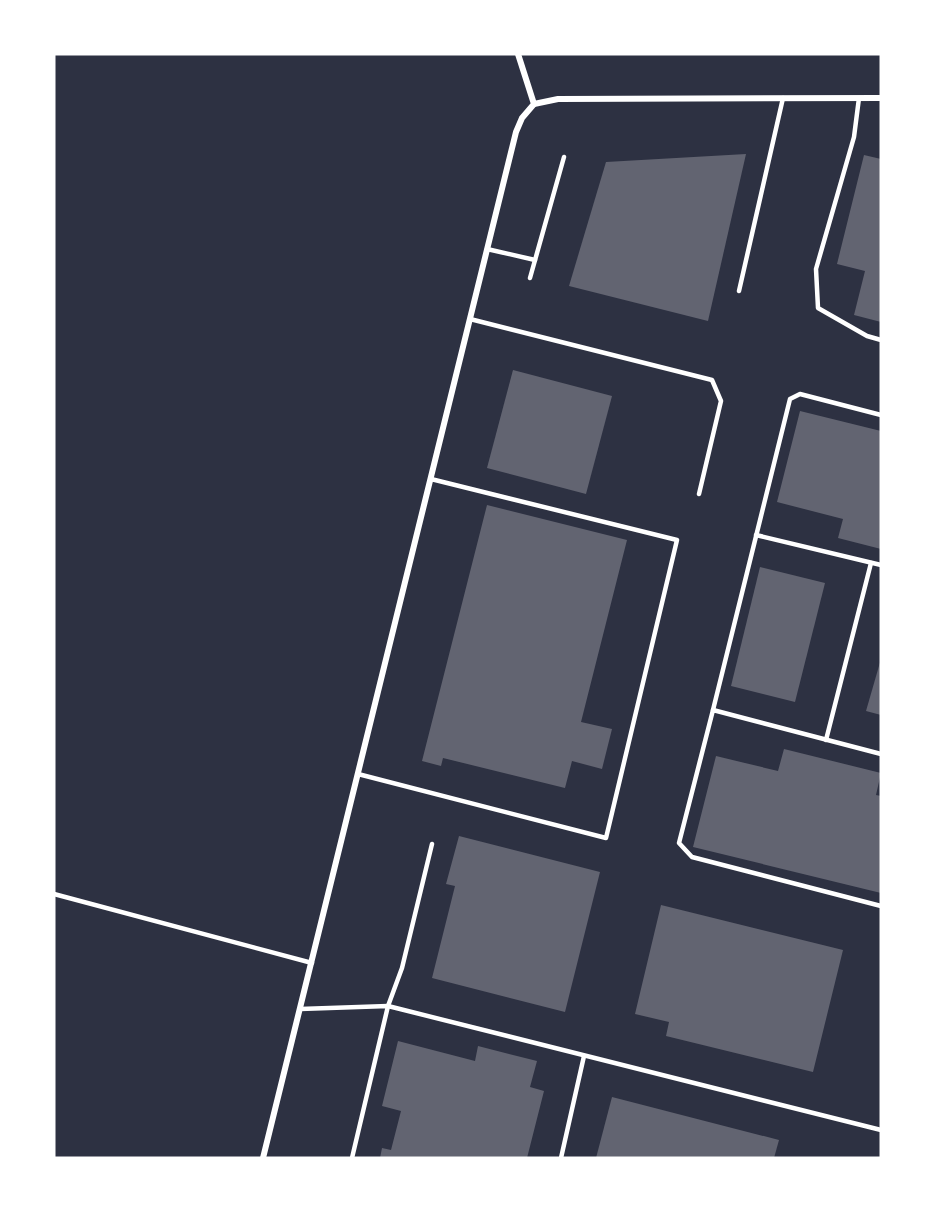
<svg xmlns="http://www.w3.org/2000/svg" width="935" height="1212" font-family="Mulish,sans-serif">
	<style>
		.building { fill: #626471 }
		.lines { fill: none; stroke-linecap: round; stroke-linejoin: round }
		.service { stroke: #fff; stroke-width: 4.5 }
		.minor { stroke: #fff; stroke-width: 6 }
	</style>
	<rect width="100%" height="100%" fill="#2d3142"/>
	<!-- building -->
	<g class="building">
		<path d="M746,154L708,321L569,286L606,162Z"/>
		<path d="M864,155L881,159V322L854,315L865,271L837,264Z"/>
		<path d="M513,370L612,396L586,494L487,468Z"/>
		<path d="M800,411L881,431V549L838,538L843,519L777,502Z"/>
		<path d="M487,505L627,540L581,722L612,729L602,769L572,761L565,788L443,758L441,766L422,761Z"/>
		<path d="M760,567L825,583L795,702L731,686Z"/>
		<path d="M881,659V715L866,711Z"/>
		<path d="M784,749L881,773L876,795L881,796V893L693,847L716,756L778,771Z"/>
		<path d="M459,836L600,872L565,1012L432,978L455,886L446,884Z"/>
		<path d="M661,905L843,950L813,1072L666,1036L669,1022L635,1014Z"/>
		<path d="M398,1041L475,1061L478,1046L537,1061L530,1087L544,1091L527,1158H380L382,1148L391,1150L401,1111L382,1106Z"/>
		<path d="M612,1097L779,1140L774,1158H596Z"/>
	</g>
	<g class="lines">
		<!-- service -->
		<g class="service">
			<path d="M859,98L854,137L816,269L818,308L867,336L881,340"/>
			<path d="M487,249L535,260"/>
			<path d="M530,278L564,157"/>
			<path d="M739,291L783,98"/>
			<path d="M470,319L712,380L721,401L699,494"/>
			<path d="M756,535L881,565"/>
			<path d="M713,710L790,399L800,394L881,415"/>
			<path d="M826,740L871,563"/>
			<path d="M881,754L713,710L679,843L692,857L881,906"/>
			<path d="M358,774L606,838L677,540L431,479"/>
			<path d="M54,894L312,963"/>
			<path d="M300,1009L388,1006L881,1130"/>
			<path d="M352,1158L388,1006L402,968L432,844"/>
			<path d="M561,1158L584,1056"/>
		</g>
		<!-- minor -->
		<g class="minor">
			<path d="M534,104L558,99L881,98"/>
			<path d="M263,1158L516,132L522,118L534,104L518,54"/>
		</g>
	</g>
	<!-- border -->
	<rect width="935" height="1212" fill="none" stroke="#ffffff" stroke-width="111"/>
</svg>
